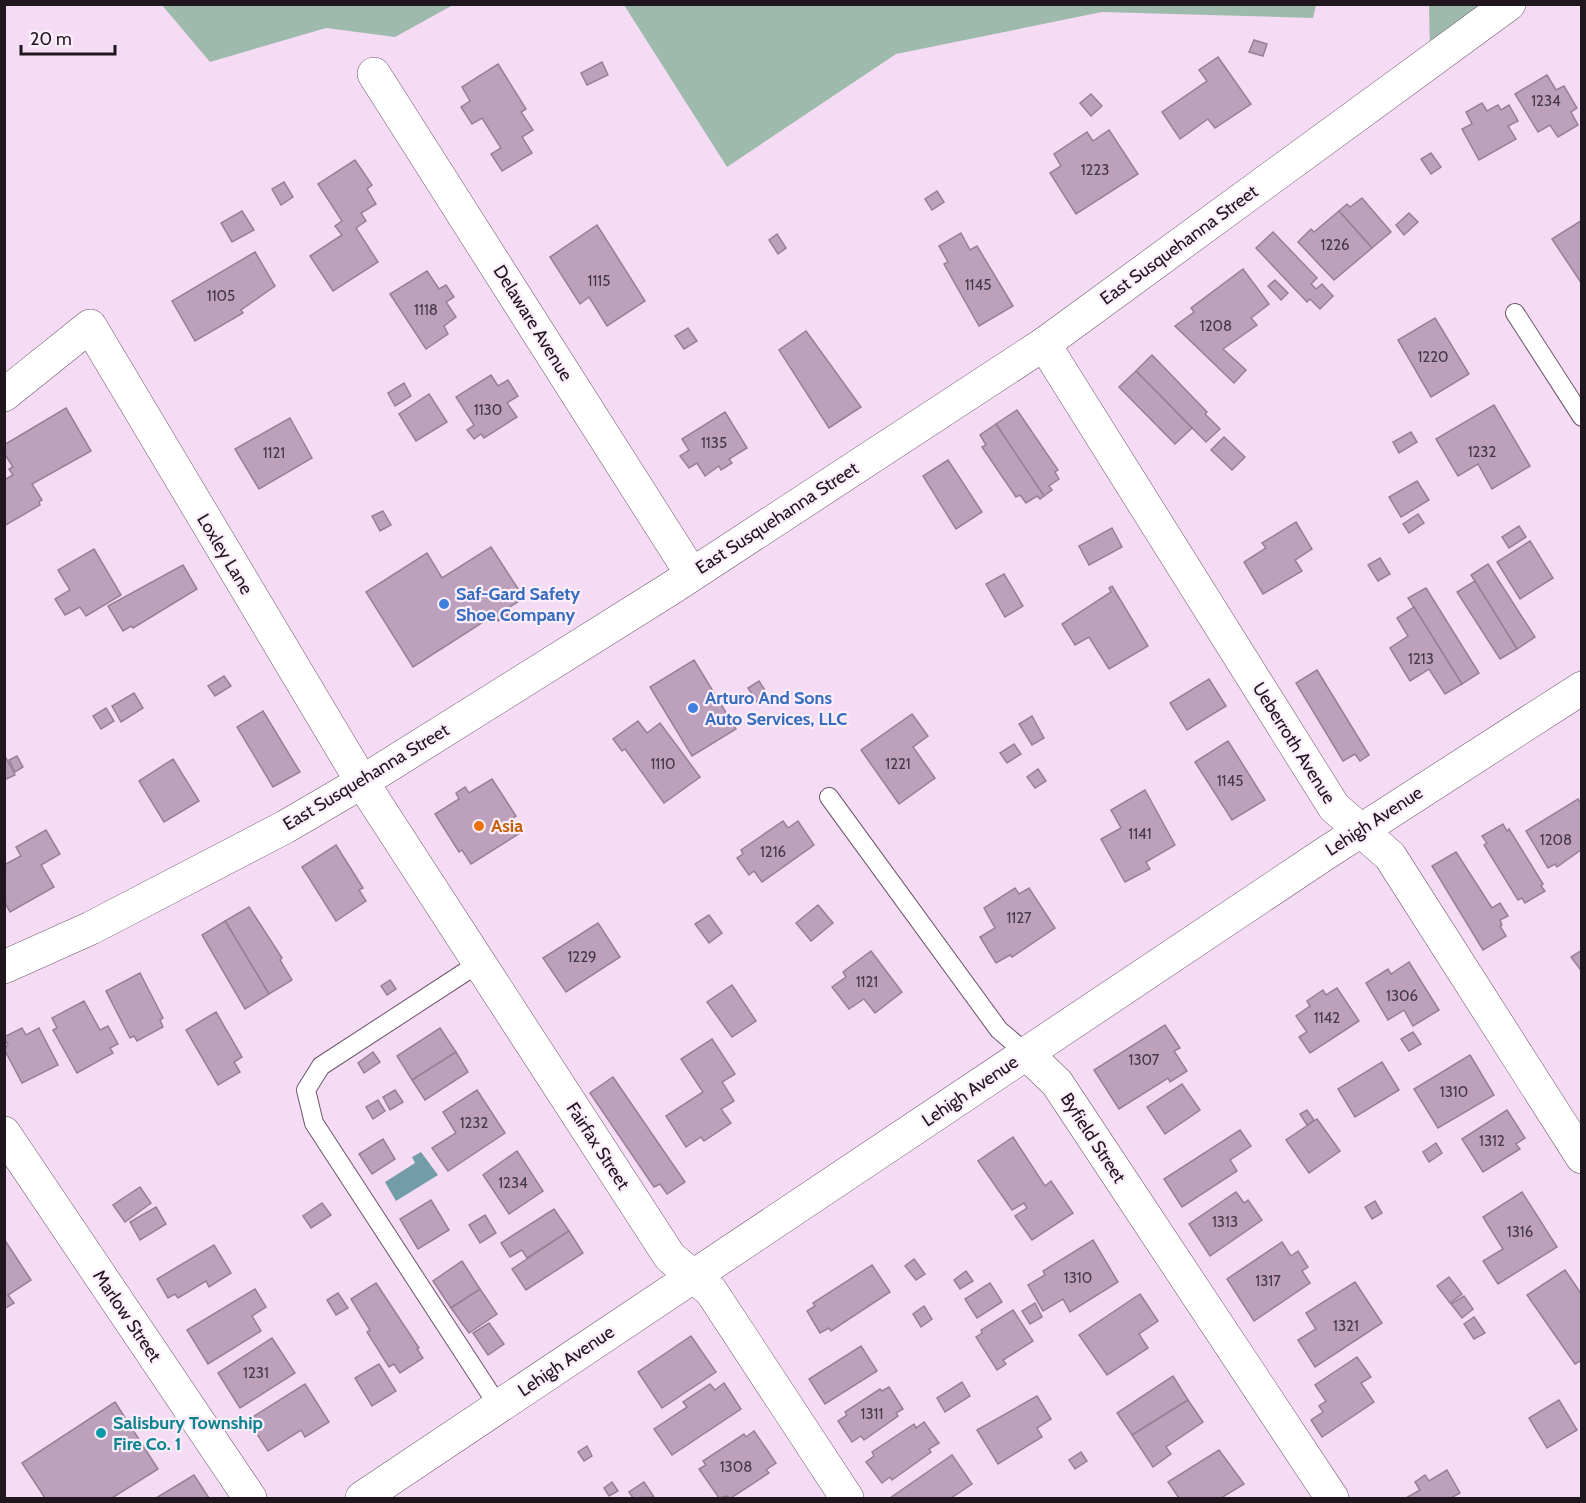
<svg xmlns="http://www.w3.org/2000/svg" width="1586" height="1503" font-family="Cabin,sans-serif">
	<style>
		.green { fill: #9ebaac }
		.water { fill: #729da8 }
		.building { fill: #bda1bc; stroke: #978096; stroke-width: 1.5 }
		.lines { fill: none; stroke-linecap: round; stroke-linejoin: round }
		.service-casing { stroke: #6c566b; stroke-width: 20 }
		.minor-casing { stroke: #6c566b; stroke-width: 34 }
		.secondary-casing { stroke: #6c566b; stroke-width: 34 }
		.service { stroke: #fff; stroke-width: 18 }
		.minor { stroke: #fff; stroke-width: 33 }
		.secondary { stroke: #fff; stroke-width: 33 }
		.shop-dot { fill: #3f7fe0; stroke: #fcedfb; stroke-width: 2 }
		.food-dot { fill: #e8710a; stroke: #fcedfb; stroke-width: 2 }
		.culture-dot { fill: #0f9aa8; stroke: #fcedfb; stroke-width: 2 }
		.labels { text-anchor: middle; stroke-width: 4.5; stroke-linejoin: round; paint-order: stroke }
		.number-label { font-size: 15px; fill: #463946 }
		.street-label { font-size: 18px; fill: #1f161e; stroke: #fcedfb }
		.shop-label { font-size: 18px; font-weight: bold; fill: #366cbe; stroke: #fcedfb; text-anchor: start }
		.food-label { font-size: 18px; font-weight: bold; fill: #c56008; stroke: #fcedfb; text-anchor: start }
		.culture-label { font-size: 18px; font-weight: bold; fill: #0d838f; stroke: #fcedfb; text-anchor: start }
	</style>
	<rect width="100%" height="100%" fill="#f5dcf4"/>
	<!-- green -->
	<g class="green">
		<path d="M1429,4L1509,5L1430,59Z"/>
		<path d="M162,5H453L395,37L326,28L210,62Z"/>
		<path d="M624,5H1316L1313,18L1102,12L896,54L727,167Z"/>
	</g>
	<!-- water -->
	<path class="water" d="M421,1152L438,1175L396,1201L385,1182L415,1163L412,1157Z"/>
	<!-- building -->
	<g class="building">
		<path d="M1254,40L1267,44L1263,56L1249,52Z"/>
		<path d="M1218,57L1251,104L1215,128L1208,119L1180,139L1162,112L1207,81L1199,70Z"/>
		<path d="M602,62L608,75L587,85L581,73Z"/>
		<path d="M498,64L526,109L521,112L533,130L522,137L532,153L502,171L491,154L501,148L482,118L472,124L461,107L470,101L462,87Z"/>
		<path d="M1547,75L1556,90L1564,86L1577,108L1571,112L1578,125L1558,137L1550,125L1538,132L1515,94Z"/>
		<path d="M1091,94L1102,106L1091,116L1080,103Z"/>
		<path d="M1482,103L1487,111L1498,105L1501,110L1509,105L1518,121L1508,126L1516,139L1479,160L1462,129L1472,124L1466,112Z"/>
		<path d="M1109,130L1138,174L1076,214L1050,173L1061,166L1054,154L1087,132L1093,141Z"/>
		<path d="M1431,153L1441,167L1431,174L1421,159Z"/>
		<path d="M355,160L372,185L367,189L376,204L361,213L366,221L356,228L378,262L333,291L310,256L342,235L335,226L342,221L318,184Z"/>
		<path d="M284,182L293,197L281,205L272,189Z"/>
		<path d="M937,191L944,202L932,210L925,199Z"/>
		<path d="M1362,198L1391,232L1372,248L1339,211L1347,204L1350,207Z"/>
		<path d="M242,211L254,230L232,242L221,223Z"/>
		<path d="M1339,211L1372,248L1334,280L1298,242L1311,229L1314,232Z"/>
		<path d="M1409,213L1418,222L1404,235L1396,225Z"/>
		<path d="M1582,220V284L1552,239Z"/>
		<path d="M597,225L645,301L607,326L589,297L580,304L550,257Z"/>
		<path d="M1273,232L1317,278L1311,284L1316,289L1322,284L1333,296L1320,309L1310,299L1307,302L1256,248Z"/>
		<path d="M961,233L970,250L977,246L1013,306L979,326L944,264L948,262L939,246Z"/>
		<path d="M777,234L786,248L778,254L769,240Z"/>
		<path d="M255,252L275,286L241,310L243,313L195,341L172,301Z"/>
		<path d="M1243,269L1269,304L1251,318L1257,325L1223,349L1246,370L1234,383L1175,326L1194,312L1191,308Z"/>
		<path d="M427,271L439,289L446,285L454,297L446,302L456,317L444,326L448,334L426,349L390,294Z"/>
		<path d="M1275,280L1288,293L1281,300L1268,286Z"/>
		<path d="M1435,318L1469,374L1431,397L1398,340Z"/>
		<path d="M688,328L697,341L684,349L675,336Z"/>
		<path d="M806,331L861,407L829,428L779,350Z"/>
		<path d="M1152,355L1207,412L1205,414L1220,429L1206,442L1136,371Z"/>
		<path d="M1136,371L1192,428L1175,444L1119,387Z"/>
		<path d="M491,375L498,386L508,380L518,396L507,403L517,417L484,438L481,434L474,439L467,430L474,425L456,397Z"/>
		<path d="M404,383L411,396L395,406L388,393Z"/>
		<path d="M429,394L447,422L416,441L399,414Z"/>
		<path d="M1494,405L1530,466L1492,489L1478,464L1458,476L1436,439Z"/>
		<path d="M66,408L91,451L32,484L42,500L39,502L40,505L4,526V480L13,475L9,469L13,467L4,453V445Z"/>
		<path d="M1017,410L1058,470L1055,472L1059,479L1049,486L1052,490L1044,496L996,424Z"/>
		<path d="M725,412L747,448L729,459L732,463L721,470L719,466L705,476L697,463L689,468L680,456L689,450L682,439Z"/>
		<path d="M290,418L312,458L259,489L235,449Z"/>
		<path d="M996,424L1044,496L1040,499L1037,496L1026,503L1020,495L1016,497L982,447L986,445L980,435Z"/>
		<path d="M1411,432L1417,442L1399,453L1393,442Z"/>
		<path d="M1224,437L1245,457L1232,470L1211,450Z"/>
		<path d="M948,460L982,512L956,529L923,476Z"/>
		<path d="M1417,481L1429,500L1401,517L1389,497Z"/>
		<path d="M383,511L391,525L380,531L372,516Z"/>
		<path d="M1418,514L1424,523L1409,533L1403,524Z"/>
		<path d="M1296,522L1312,549L1295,560L1302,571L1263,594L1244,562L1266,548L1262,543Z"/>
		<path d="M1519,526L1526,537L1509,548L1502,537Z"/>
		<path d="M1112,528L1122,547L1089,565L1079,546Z"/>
		<path d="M1530,541L1553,578L1520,599L1497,562Z"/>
		<path d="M491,547L524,598L505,610L508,615L498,621L494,615L413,667L366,592L427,553L442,578Z"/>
		<path d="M94,549L121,595L86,616L80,607L65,615L55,599L70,590L58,570Z"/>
		<path d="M1380,558L1390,574L1378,581L1368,565Z"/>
		<path d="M1488,564L1535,637L1517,649L1471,575Z"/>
		<path d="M183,565L197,589L133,628L131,626L123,631L108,606Z"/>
		<path d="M1004,574L1023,606L1005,617L986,584Z"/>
		<path d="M1475,581L1517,649L1500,659L1457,592Z"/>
		<path d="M1112,586L1148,646L1109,669L1089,637L1075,645L1062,624L1111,592L1109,588Z"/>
		<path d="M1426,588L1479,673L1462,684L1408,598Z"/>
		<path d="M1414,607L1462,684L1445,694L1429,669L1410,681L1390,648L1408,636L1397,618Z"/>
		<path d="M694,660L736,729L692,756L650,687Z"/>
		<path d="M1317,670L1369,755L1360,761L1355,754L1343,761L1296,683Z"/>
		<path d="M224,676L231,686L215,696L208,686Z"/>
		<path d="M1209,679L1226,706L1187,730L1170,703Z"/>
		<path d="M759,681L768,695L757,702L748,688Z"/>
		<path d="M134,693L143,708L121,722L112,706Z"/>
		<path d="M106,708L114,721L101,729L93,716Z"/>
		<path d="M263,711L300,772L273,787L237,727Z"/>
		<path d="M912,714L928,736L913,747L935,778L899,804L861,750Z"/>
		<path d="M1032,716L1044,738L1032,745L1019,724Z"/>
		<path d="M638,721L647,733L660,723L700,777L664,803L625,749L622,751L613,739Z"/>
		<path d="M1228,741L1265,800L1232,820L1195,762Z"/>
		<path d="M1014,744L1021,754L1007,763L1000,753Z"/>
		<path d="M4,754L15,775L4,780Z"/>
		<path d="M17,756L23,767L15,772L9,760Z"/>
		<path d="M173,759L199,801L164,822L139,781Z"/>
		<path d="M1038,769L1046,781L1035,788L1027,777Z"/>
		<path d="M492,779L516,816L512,819L520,833L471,864L462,850L459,852L435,814L459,799L456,793L465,787L469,793Z"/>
		<path d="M1145,790L1175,845L1146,862L1150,869L1125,882L1101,839L1121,828L1111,810Z"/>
		<path d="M1578,799L1582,805V849L1557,867L1555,864L1548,868L1526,831Z"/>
		<path d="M783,821L788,828L798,821L814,845L762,882L754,871L749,875L737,858L743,854L741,850Z"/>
		<path d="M1503,824L1507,831L1509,829L1543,884L1541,886L1545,891L1525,903L1522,898L1518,900L1484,845L1487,843L1482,836Z"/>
		<path d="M46,830L60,854L41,865L54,887L10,912L4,901V865L21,856L16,847Z"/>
		<path d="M336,845L363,888L359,890L366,901L336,921L302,867Z"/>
		<path d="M1456,852L1492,908L1500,903L1508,916L1500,920L1502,925L1500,926L1506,936L1483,950L1432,866Z"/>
		<path d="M1015,888L1019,894L1029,888L1055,928L1012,957L1010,955L996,963L980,937L995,928L984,908Z"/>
		<path d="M818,905L833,923L811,941L796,923Z"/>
		<path d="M249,907L282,958L280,960L292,980L269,994L225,921Z"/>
		<path d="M709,915L722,933L709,943L695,924Z"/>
		<path d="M225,921L269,994L245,1009L202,935Z"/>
		<path d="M598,923L620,957L566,992L543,958Z"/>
		<path d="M1582,950V968L1580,969L1571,957Z"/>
		<path d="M871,951L902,992L875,1013L864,999L849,1009L832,987L846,977L843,972Z"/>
		<path d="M1409,962L1439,1010L1413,1026L1404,1010L1388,1020L1366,983L1388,969L1391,974Z"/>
		<path d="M140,973L163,1018L160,1020L163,1027L137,1041L134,1036L130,1038L106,991Z"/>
		<path d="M390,980L396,989L387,995L381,986Z"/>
		<path d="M732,985L756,1021L732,1037L707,1002Z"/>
		<path d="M1337,988L1359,1021L1310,1053L1299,1037L1307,1032L1296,1016L1310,1006L1307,1001L1323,990L1326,995Z"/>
		<path d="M84,1001L100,1030L108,1026L118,1044L110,1048L113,1053L77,1073L53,1030L57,1028L52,1018Z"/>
		<path d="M216,1012L242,1057L234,1062L240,1072L218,1085L186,1030Z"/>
		<path d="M1165,1025L1180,1048L1174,1051L1187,1071L1170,1082L1168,1078L1119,1109L1094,1070Z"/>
		<path d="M22,1028L26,1035L39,1028L58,1065L22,1083L4,1049L8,1045L4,1037Z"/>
		<path d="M440,1028L456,1052L412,1080L397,1056Z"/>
		<path d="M1413,1032L1421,1044L1409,1051L1401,1039Z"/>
		<path d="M712,1039L735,1074L722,1082L734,1101L721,1109L731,1123L704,1141L701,1137L686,1147L666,1116L703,1092L681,1059Z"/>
		<path d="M373,1052L380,1062L364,1073L358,1063Z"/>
		<path d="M456,1052L468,1072L425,1100L412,1080Z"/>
		<path d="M1470,1055L1494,1095L1438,1128L1414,1089Z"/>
		<path d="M1382,1062L1399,1090L1355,1117L1338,1089Z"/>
		<path d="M613,1077L685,1182L667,1194L660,1184L654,1187L590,1093Z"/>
		<path d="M1182,1084L1200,1110L1165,1134L1147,1107Z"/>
		<path d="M395,1090L403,1102L390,1110L383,1097Z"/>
		<path d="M477,1090L505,1133L448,1171L432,1148L456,1133L443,1112Z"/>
		<path d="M378,1100L385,1111L373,1119L366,1107Z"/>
		<path d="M1307,1110L1314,1120L1307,1125L1300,1114Z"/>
		<path d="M1507,1110L1525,1138L1516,1144L1520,1149L1483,1172L1462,1139Z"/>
		<path d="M1317,1119L1340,1151L1309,1173L1286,1140Z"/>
		<path d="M1240,1130L1251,1146L1230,1160L1237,1171L1182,1207L1164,1179Z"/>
		<path d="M1013,1137L1045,1186L1051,1181L1073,1213L1032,1240L1015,1216L1027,1208L1024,1203L1012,1210L978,1161Z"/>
		<path d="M383,1139L395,1159L372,1174L359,1154Z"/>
		<path d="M1436,1143L1442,1153L1429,1162L1423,1152Z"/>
		<path d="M517,1151L543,1191L509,1214L483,1175Z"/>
		<path d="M140,1187L151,1203L125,1222L113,1205Z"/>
		<path d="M1236,1192L1244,1203L1248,1200L1262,1220L1210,1256L1189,1224Z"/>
		<path d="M1522,1192L1557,1247L1498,1284L1483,1261L1503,1249L1483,1217Z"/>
		<path d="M431,1200L449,1230L418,1249L400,1219Z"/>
		<path d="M1375,1201L1382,1213L1372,1219L1365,1207Z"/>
		<path d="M322,1203L331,1215L311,1228L303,1216Z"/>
		<path d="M156,1207L166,1224L140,1240L130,1222Z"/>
		<path d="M554,1209L569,1231L527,1258L522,1250L510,1257L501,1243Z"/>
		<path d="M485,1215L496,1233L480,1243L469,1225Z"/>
		<path d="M569,1231L583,1253L526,1290L512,1269Z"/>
		<path d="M4,1239L31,1280L8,1295L14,1303L4,1309Z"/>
		<path d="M1093,1240L1118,1282L1070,1312L1063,1299L1043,1311L1028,1285L1045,1275L1043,1271Z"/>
		<path d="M1282,1242L1291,1256L1298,1251L1308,1267L1302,1271L1310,1283L1254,1321L1227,1279Z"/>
		<path d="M214,1245L231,1273L209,1287L206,1281L178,1298L175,1294L168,1298L157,1279Z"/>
		<path d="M914,1259L925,1274L916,1280L905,1266Z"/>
		<path d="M462,1261L480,1289L451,1308L433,1281Z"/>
		<path d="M872,1265L890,1292L831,1331L829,1328L820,1333L807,1311L815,1306L813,1303Z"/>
		<path d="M1565,1270L1582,1295V1360L1575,1364L1527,1295Z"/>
		<path d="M966,1271L973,1281L960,1289L954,1280Z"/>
		<path d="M1449,1277L1462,1294L1450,1303L1437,1286Z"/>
		<path d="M1355,1282L1382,1323L1315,1367L1298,1340L1316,1329L1306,1313Z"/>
		<path d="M376,1283L419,1348L417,1349L423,1358L400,1373L394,1364L389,1367L367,1332L370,1330L351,1299Z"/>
		<path d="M990,1283L1002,1302L977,1318L965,1299Z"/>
		<path d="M255,1289L266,1307L252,1316L261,1331L208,1364L187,1330Z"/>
		<path d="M480,1289L497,1314L469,1333L451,1308Z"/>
		<path d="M338,1293L348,1308L336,1315L327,1300Z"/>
		<path d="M1140,1294L1158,1321L1139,1334L1148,1348L1107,1375L1079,1335Z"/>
		<path d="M1464,1296L1473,1309L1462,1318L1451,1304Z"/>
		<path d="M1035,1303L1042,1317L1030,1324L1022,1311Z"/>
		<path d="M924,1306L932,1319L921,1327L913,1314Z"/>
		<path d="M1013,1310L1033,1341L1003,1360L1006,1364L997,1370L976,1337L982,1333L981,1330Z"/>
		<path d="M1474,1317L1485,1333L1474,1339L1464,1324Z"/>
		<path d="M489,1323L504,1344L488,1355L473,1333Z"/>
		<path d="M691,1336L716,1372L662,1408L638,1372Z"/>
		<path d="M272,1338L295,1373L240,1408L218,1373Z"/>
		<path d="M861,1346L877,1371L825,1404L809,1379Z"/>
		<path d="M1357,1357L1371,1377L1361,1383L1374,1402L1322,1437L1311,1420L1323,1412L1319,1406L1326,1401L1315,1385Z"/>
		<path d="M379,1364L396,1391L372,1406L355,1378Z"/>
		<path d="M1173,1376L1188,1400L1132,1435L1117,1413Z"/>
		<path d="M962,1382L970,1396L945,1412L937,1398Z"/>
		<path d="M724,1383L741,1409L672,1455L654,1429L687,1407L683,1402L710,1384L715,1390Z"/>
		<path d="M305,1384L329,1422L305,1437L301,1430L268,1451L248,1420Z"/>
		<path d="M889,1387L903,1409L896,1413L898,1416L864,1440L861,1436L852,1442L838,1421L847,1415L845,1412L880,1389L882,1391Z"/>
		<path d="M1037,1396L1051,1419L1037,1428L1042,1437L998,1464L977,1430Z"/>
		<path d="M1188,1400L1203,1422L1166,1447L1171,1454L1153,1467L1132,1435Z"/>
		<path d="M1559,1400L1577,1430L1547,1448L1529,1418Z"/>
		<path d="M115,1402L158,1469L112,1498H45L22,1463Z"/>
		<path d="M924,1422L939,1443L929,1449L931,1452L892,1480L890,1477L882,1483L866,1462L874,1456L872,1452L914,1424L916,1428Z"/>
		<path d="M754,1431L776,1463L766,1470L769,1473L731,1498L726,1496L719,1498L699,1469L706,1465L703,1461L744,1434L746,1437Z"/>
		<path d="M587,1446L592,1456L584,1461L578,1452Z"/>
		<path d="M1219,1450L1244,1484L1221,1498H1179L1168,1482Z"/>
		<path d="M1081,1452L1087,1461L1075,1469L1069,1460Z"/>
		<path d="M952,1455L972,1484L951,1498H890Z"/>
		<path d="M1447,1470L1460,1493L1451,1498H1406L1420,1490L1415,1482L1425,1475L1429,1481Z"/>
		<path d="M194,1475L209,1498H156Z"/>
		<path d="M612,1482L618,1491L609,1496L604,1488Z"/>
		<path d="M644,1482L654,1497L633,1498L629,1492Z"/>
	</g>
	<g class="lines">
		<!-- service casing -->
		<g class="service-casing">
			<g id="service">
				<path d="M1515,313L1582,417"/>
				<path d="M829,797L999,1030L1026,1053"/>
				<path d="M479,963L321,1066L306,1090L314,1123L499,1407"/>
			</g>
		</g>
		<!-- minor casing -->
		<g class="minor-casing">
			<g id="minor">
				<path d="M374,74L691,573"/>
				<path d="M1044,344L1334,807L1390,856L1582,1157"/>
				<path d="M4,395L90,326L362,782L670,1257L711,1291L847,1498"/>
				<path d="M1026,1053L1057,1083L1332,1498"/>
				<path d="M4,1133L250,1498"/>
				<path d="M362,1498L1326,853L1582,688"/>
			</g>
		</g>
		<!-- secondary casing -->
		<g class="secondary-casing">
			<path id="secondary" d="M4,967L91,928L285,827L362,782L673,587L1044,344L1509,4"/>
		</g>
		<!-- service -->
		<use href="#service" class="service"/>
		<!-- minor -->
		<use href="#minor" class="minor"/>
		<!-- secondary -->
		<use href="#secondary" class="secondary"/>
	</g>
	<!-- markers -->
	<g class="shop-dot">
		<circle cx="444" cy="604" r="6"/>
		<circle cx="693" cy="708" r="6"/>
	</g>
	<circle class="food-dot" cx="479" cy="826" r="6"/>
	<circle class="culture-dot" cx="101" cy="1433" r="6"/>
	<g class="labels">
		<!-- number labels -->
		<g class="number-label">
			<text x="1546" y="106">1234</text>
			<text x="1095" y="175">1223</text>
			<text x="1335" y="250">1226</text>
			<text x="599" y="286">1115</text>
			<text x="978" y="290">1145</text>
			<text x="221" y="301">1105</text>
			<text x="426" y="315">1118</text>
			<text x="1216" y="331">1208</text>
			<text x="1433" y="362">1220</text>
			<text x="488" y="415">1130</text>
			<text x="714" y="448">1135</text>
			<text x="1482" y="457">1232</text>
			<text x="274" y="458">1121</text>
			<text x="1421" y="664">1213</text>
			<text x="663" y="769">1110</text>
			<text x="898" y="769">1221</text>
			<text x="1230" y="786">1145</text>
			<text x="1140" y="839">1141</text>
			<text x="1556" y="845">1208</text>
			<text x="773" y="857">1216</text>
			<text x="1019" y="923">1127</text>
			<text x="582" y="962">1229</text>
			<text x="867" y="987">1121</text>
			<text x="1402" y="1001">1306</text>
			<text x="1327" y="1023">1142</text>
			<text x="1144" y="1065">1307</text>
			<text x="1454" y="1097">1310</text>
			<text x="474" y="1128">1232</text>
			<text x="1492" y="1146">1312</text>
			<text x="513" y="1188">1234</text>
			<text x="1225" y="1227">1313</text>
			<text x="1520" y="1237">1316</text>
			<text x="1078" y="1283">1310</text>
			<text x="1268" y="1286">1317</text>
			<text x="1346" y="1331">1321</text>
			<text x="256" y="1378">1231</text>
			<text x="872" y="1419">1311</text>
			<text x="736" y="1472">1308</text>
		</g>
		<!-- street labels -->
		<g class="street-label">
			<text transform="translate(1179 245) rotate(-36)" y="6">East Susquehanna Street</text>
			<text transform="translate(533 323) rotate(58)" y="6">Delaware Avenue</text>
			<text transform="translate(777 518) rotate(-33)" y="6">East Susquehanna Street</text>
			<text transform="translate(225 554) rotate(59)" y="6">Loxley Lane</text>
			<text transform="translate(1294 743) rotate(58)" y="6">Ueberroth Avenue</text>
			<text transform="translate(366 777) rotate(-31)" y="6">East Susquehanna Street</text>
			<text transform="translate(1374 821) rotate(-33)" y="6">Lehigh Avenue</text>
			<text transform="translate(970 1091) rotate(-34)" y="6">Lehigh Avenue</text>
			<text transform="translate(1093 1138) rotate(57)" y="6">Byfield Street</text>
			<text transform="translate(598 1146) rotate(57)" y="6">Fairfax Street</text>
			<text transform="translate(127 1316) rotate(56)" y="6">Marlow Street</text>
			<text transform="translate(566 1361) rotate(-34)" y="6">Lehigh Avenue</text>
		</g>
		<!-- shop labels -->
		<g class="shop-label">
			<text x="456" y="600">Saf-Gard Safety<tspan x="456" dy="21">Shoe Company</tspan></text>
			<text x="705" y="704">Arturo And Sons<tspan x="705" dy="21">Auto Services, LLC</tspan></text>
		</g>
		<!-- food labels -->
		<g class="food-label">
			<text x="491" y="832">Asia</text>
		</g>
		<!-- culture labels -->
		<g class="culture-label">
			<text x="113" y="1429">Salisbury Township<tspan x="113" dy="21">Fire Co. 1</tspan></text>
		</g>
	</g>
	<!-- border -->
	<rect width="1586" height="1503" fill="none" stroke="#1f161e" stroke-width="12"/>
	<!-- scale -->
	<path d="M21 45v9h94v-9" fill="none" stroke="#1f161e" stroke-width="3"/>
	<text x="30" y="45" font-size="18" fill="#1f161e" stroke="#fcedfb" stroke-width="4.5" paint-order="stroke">20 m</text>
</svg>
